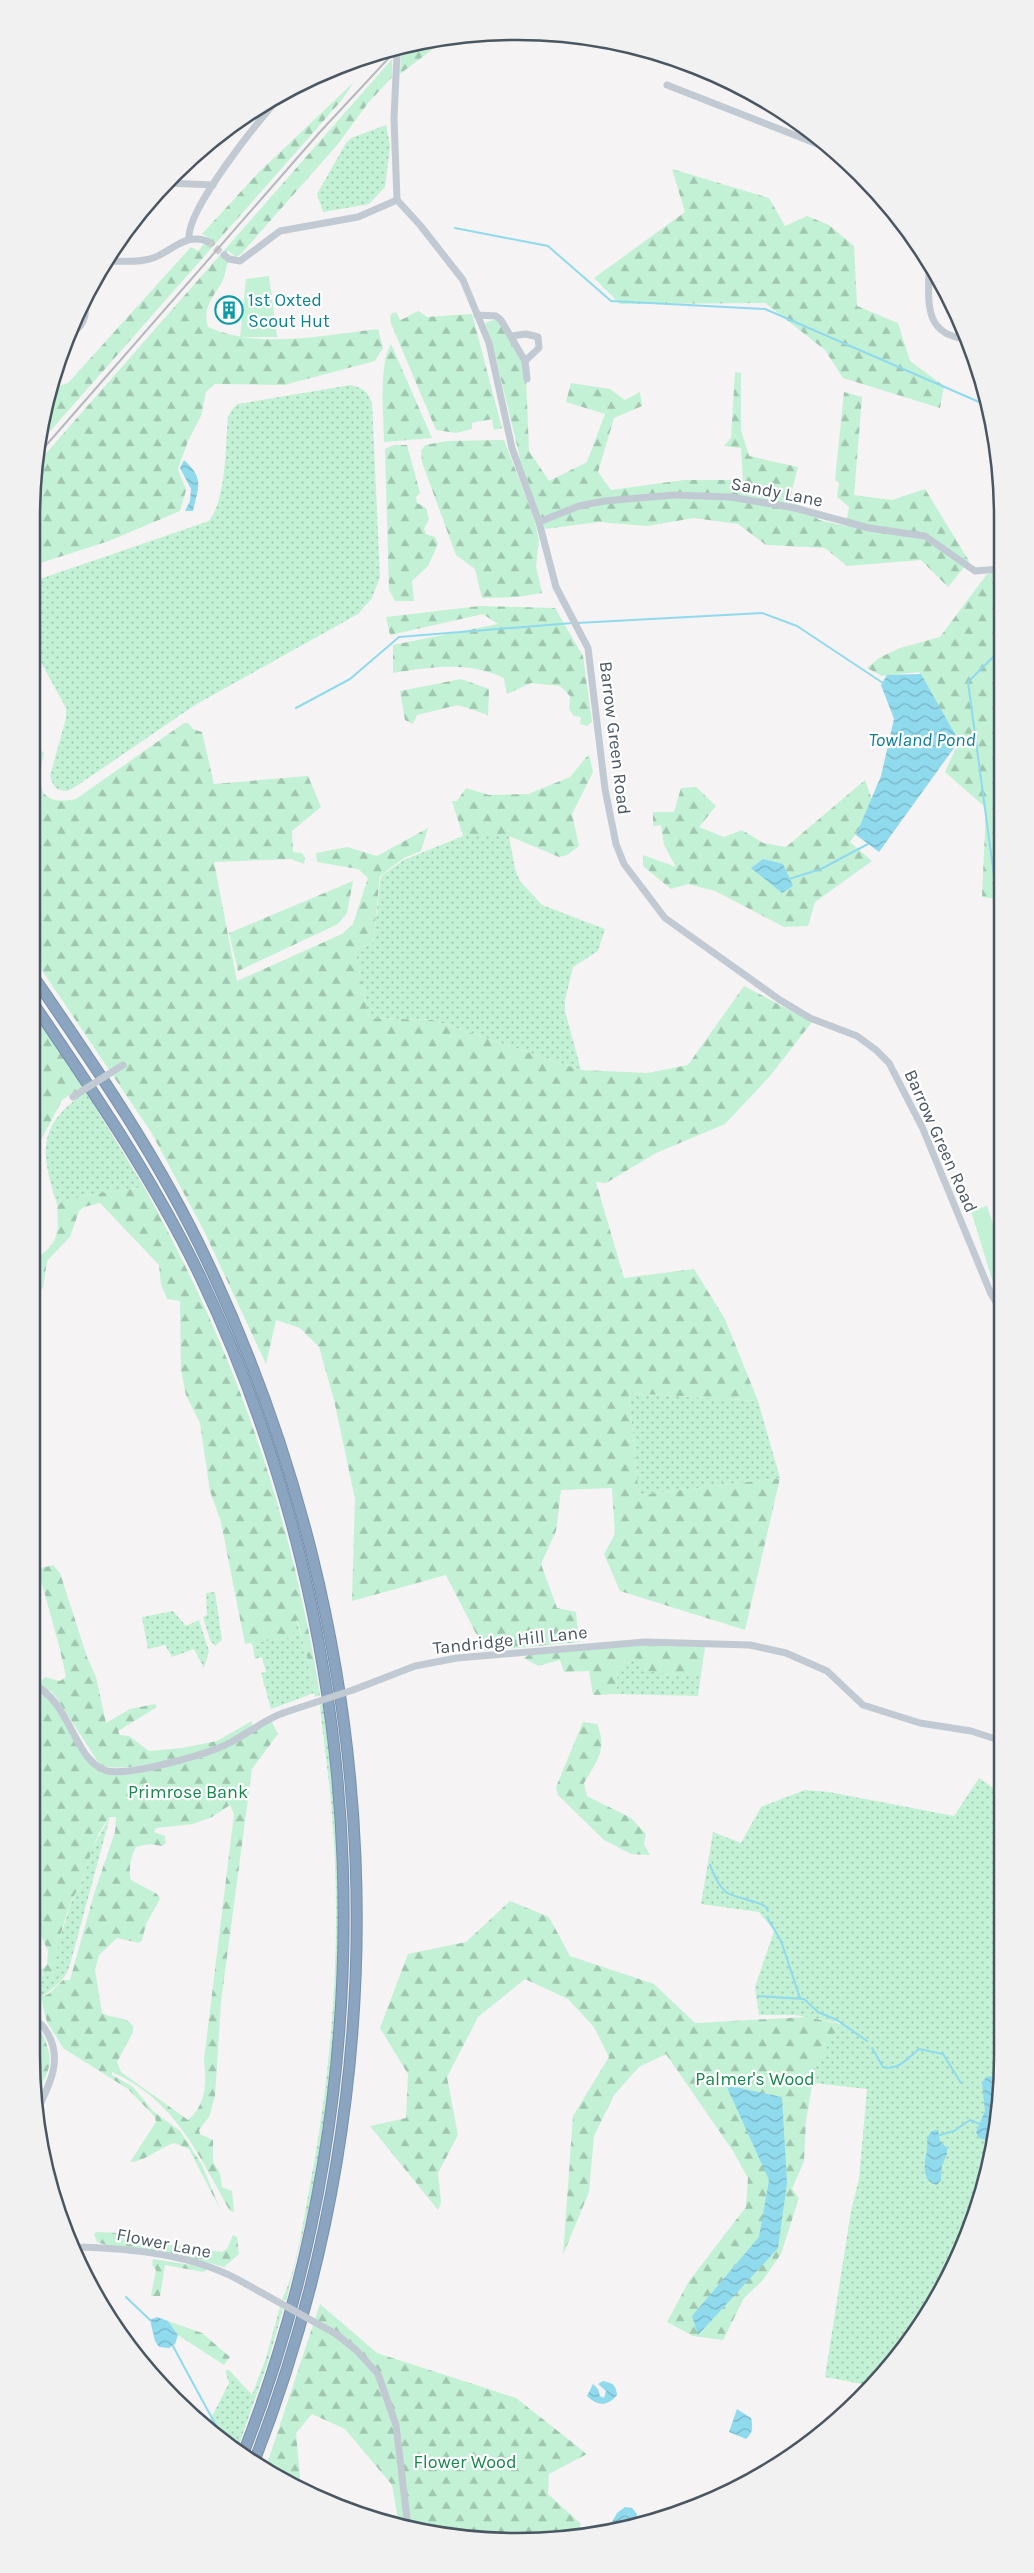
<svg xmlns="http://www.w3.org/2000/svg" width="1034" height="2573" font-family="Karla,sans-serif">
	<style>
		.grass { fill: url(#grass-dots) }
		.forest { fill: url(#forest-firs); fill-rule: evenodd }
		.garden { fill: #c3f1d5 }
		.water { fill: url(#water-waves) }
		.lines { fill: none; stroke-linecap: round; stroke-linejoin: round }
		.stream { stroke: #90daee; stroke-width: 2 }
		.minor-tunnel { stroke: #caccce; stroke-width: 7; stroke-dasharray: 7 3.5; stroke-linecap: butt }
		.highway-casing { stroke: #7690ad; stroke-width: 12 }
		.minor { stroke: #c1cad2; stroke-width: 7 }
		.highway { stroke: #8ba5c1; stroke-width: 10 }
		.rail { stroke: #b5b8bd; stroke-width: 2 }
		.minor-bridge { stroke: #c1cad2; stroke-width: 7 }
		.labels { text-anchor: middle; stroke-width: 4.5; stroke-linejoin: round; paint-order: stroke }
		.culture-label { font-size: 18px; fill: #0d838f; stroke: #fff; text-anchor: start }
		.street-label { font-size: 18px; fill: #4a5661; stroke: #fff }
		.park-label { font-size: 18px; fill: #17864f; stroke: #fff }
		.water-label { font-size: 19px; font-style: italic; fill: #0c7c9b; stroke: #fff }
		.rim { fill: none; stroke: #4a5661; stroke-width: 2.5 }
	</style>
	<defs>
		<pattern id="grass-dots" width="8" height="8" patternUnits="userSpaceOnUse" patternTransform="scale(1.25)"><rect width="8" height="8" fill="#c3f1d5"/><path d="M2 2h.1M6 6h.1" fill="none" stroke="#a0c6b0" stroke-width="1.8" stroke-linecap="round"/></pattern>
		<pattern id="forest-firs" width="22" height="20" patternUnits="userSpaceOnUse" patternTransform="scale(1.25)"><rect width="22" height="20" fill="#c3f1d5"/><path d="M5 1l3.5 6h-7zM16 11l3.5 6h-7z" fill="#a0c6b0"/></pattern>
		<pattern id="water-waves" width="16" height="10" patternUnits="userSpaceOnUse" patternTransform="scale(1.25)"><rect width="16" height="10" fill="#90daee"/><path d="M0 5q4-4 8 0t8 0" fill="none" stroke="#78b4c4"/></pattern>
	</defs>
	<rect width="100%" height="100%" fill="#f5f3f3"/>
	<!-- grass -->
	<g class="grass">
		<path d="M386,125L390,146L385,187L369,204L323,212L317,194L346,143L351,138Z"/>
		<path d="M351,385C363,388 367,391 372,403L380,577L372,598L358,614L195,705L78,785L68,791C57,791 53,787 50,776L66,718V708L31,644V582L209,521C227,497 225,446 228,417L233,408L238,404Z"/>
		<path d="M463,836H509L515,869L520,881L542,905L605,929L598,951L573,967L565,1000V1011L581,1070L432,1020L369,1018L355,950L373,943L381,876L404,860Z"/>
		<path d="M86,1092L144,1187L87,1195L57,1204C41,1152 36,1126 86,1092Z"/>
		<path d="M629,1393L758,1401L780,1478L639,1495Z"/>
		<path d="M215,1592L222,1640L215,1646L210,1640L203,1617L207,1615L206,1593Z"/>
		<path d="M173,1611L186,1626L199,1620L209,1651L204,1668L194,1649L172,1657L165,1645L148,1649L142,1617Z"/>
		<path d="M296,1618L306,1652L314,1693L271,1709L261,1673L266,1672L262,1657L255,1659L252,1643L292,1637Z"/>
		<path d="M637,1658L666,1674H701L698,1696L616,1694L618,1668Z"/>
		<path d="M323,1704C326,1733 331,1761 334,1790C344,1926 339,2068 310,2201C303,2235 294,2268 286,2301L282,2299C297,2270 302,2227 308,2196C333,2068 343,1933 331,1803C328,1770 323,1738 320,1705Z"/>
		<path d="M979,1778L1002,1794L1003,2056L977,2212L938,2299L902,2352L867,2385L825,2377L851,2211L859,2179L867,2089L814,2083L815,2068L840,2023L795,2015H759L755,1987L774,1931L759,1912L701,1904L713,1832L741,1843L761,1807L805,1790L829,1792L954,1816Z"/>
		<path d="M110,1817L69,1968C63,1983 52,1988 41,1998L31,1986V1967L42,1969V1975L53,1974L58,1944L71,1903L82,1881L93,1847Z"/>
		<path d="M280,2307L283,2309L267,2365L237,2450L206,2428L229,2383L225,2370H229L252,2395L266,2358Z"/>
	</g>
	<!-- forest -->
	<g class="forest">
		<path d="M446,39L400,74L401,52L407,45Z"/>
		<path d="M392,59V77L368,103L338,144L241,254L236,257L228,251L222,258L228,262C226,268 225,276 222,282C213,297 202,308 208,327C260,350 323,335 378,329L383,348L375,361L284,385L215,384L206,392L201,416L188,441L178,469L186,490L180,511L109,541L31,566V517L41,459Z"/>
		<path d="M354,82L341,101L45,437L53,388L68,383L191,247L198,251L209,238L202,234L259,172Z"/>
		<path d="M672,169L769,198L785,226L807,216L829,225L854,246L857,306L898,323L910,361L944,386L940,408L843,378L825,350L765,303L620,304L594,278L685,212Z"/>
		<path d="M419,311L427,317L472,314L502,428L494,430L492,419L472,423V429L456,433L436,430L390,321L391,314L396,312L400,320C408,318 411,313 419,311Z"/>
		<path d="M497,319L519,352L526,377L529,451L549,481L587,462L605,414L566,402L571,383L610,389L625,400L640,392L642,406L614,418L598,472L611,490L684,480H743L741,448L724,446L731,438L735,372L741,373V430L749,456L798,467L790,498L819,520L846,526L849,507L837,497L839,483L835,480L844,392L862,397L854,495L892,500L925,489L969,561L948,587L921,560L847,566L825,548L766,545L738,524L694,518L647,526L599,522L545,529L521,462L492,342L485,323Z"/>
		<path d="M391,344L432,438L384,442C384,416 378,366 391,344Z"/>
		<path d="M504,440L534,518L539,540L536,566L542,593L517,597L482,598L475,569L456,555L422,462L421,451L425,445L447,441Z"/>
		<path d="M394,445H407L420,493L416,497L417,503L426,508L429,519L424,529L426,534L435,537L438,544L428,566L412,581L414,601H395L389,590L385,449Z"/>
		<path d="M999,572L1000,899L982,897L986,808L945,772L959,741L919,672L882,676L867,668L879,658L900,648L940,637L987,574Z"/>
		<path d="M480,606L555,608L583,656L592,722L587,726L580,724L581,717L574,716L569,709L570,696L560,686L531,683L507,694L504,678C468,661 431,667 393,673V645L498,624L483,614L390,635L386,617Z"/>
		<path d="M461,679L489,689L488,715L458,705L417,715L413,724L405,720L400,691Z"/>
		<path d="M184,723H188L193,729L202,732L214,784L308,776L321,807L292,831L293,852L302,853L305,858L304,864L291,859L214,862L237,981L342,934L353,924L368,878L358,869L317,862L316,853L347,847L377,856L428,828L421,851L404,858L380,876L373,943L355,950L369,1018L432,1020L581,1070L648,1073L688,1065L744,986L812,1022L770,1076L725,1124L656,1153L606,1183L596,1182L624,1278L694,1269L725,1319L758,1401L629,1393L639,1495L780,1478L745,1630L620,1591L604,1554L615,1534L612,1488L561,1490L556,1531L541,1564L557,1608L576,1612L579,1642L485,1651L446,1575L352,1601L355,1499L334,1400L319,1347L300,1328L276,1320L266,1364L204,1231L151,1132L31,954V750L39,749L44,753C37,783 36,807 76,799Z"/>
		<path d="M589,754L593,772L572,814L579,846L567,855L559,857L509,836H463L452,801H457L466,788L489,795L528,794L570,777Z"/>
		<path d="M865,780L875,808L850,842L872,861L815,902L808,926L784,927L715,891L688,884L671,889L643,866V855L676,867L664,845L661,825L653,826V812H674L681,788L696,787L716,806L699,827L724,837L742,830L763,843L786,847Z"/>
		<path d="M353,881L347,913L338,924L238,971L229,933Z"/>
		<path d="M31,1010L83,1086L62,1100L40,1142L31,1132Z"/>
		<path d="M144,1187C234,1349 291,1512 320,1695L315,1697L306,1652L297,1619L292,1637L245,1644L221,1522L210,1491L200,1423L186,1395L181,1370L180,1301L167,1299L161,1284L159,1265L100,1203L84,1207L79,1211L70,1237L47,1261L43,1288L31,1299V1261C59,1246 59,1233 57,1204L87,1195Z"/>
		<path d="M53,1565L60,1573L87,1657L96,1677L106,1723L130,1709L155,1704L157,1707L118,1731L120,1735L129,1736L149,1751L182,1748L217,1741L252,1721V1725C245,1730 238,1736 230,1740C204,1753 126,1775 100,1765L58,1700L52,1692L31,1682V1675L41,1682L45,1677L60,1681L66,1677C59,1640 47,1605 38,1569Z"/>
		<path d="M632,1645L705,1647L701,1674H666L643,1670L637,1658L618,1668L616,1694L593,1695L589,1671L564,1672L560,1660L538,1666L524,1658L533,1652Z"/>
		<path d="M31,1686C36,1688 41,1691 45,1694C66,1712 78,1769 108,1773C145,1768 187,1766 221,1750C239,1742 255,1731 271,1720L278,1734L252,1769L221,2002L215,2096L209,2117L199,2130L200,2134L213,2140V2162L220,2173L222,2187L232,2191L234,2212L230,2211C199,2156 175,2099 112,2072V2075L133,2087L153,2111L180,2131L202,2165L221,2211L192,2155L189,2149L174,2143C161,2147 142,2163 130,2162L156,2122L155,2117L128,2089L63,2048L47,2022L41,1998L50,1993L63,1980H70L94,1894L115,1832L116,1817H110C94,1836 90,1859 82,1881C79,1888 74,1895 71,1902C62,1924 57,1950 54,1974L44,1977L42,1969L47,1965L48,1951L34,1920L31,1919ZM230,1805L234,1814L204,2060C207,2082 206,2105 188,2120L121,2072L117,2062L133,2032V2026C124,2014 113,2020 102,2013L95,1970L99,1955L117,1938L139,1943L142,1940L146,1924L160,1899L157,1894L131,1880C128,1870 131,1856 136,1847L150,1844L162,1846L166,1843L165,1836L154,1832L156,1828L193,1824L212,1817Z"/>
		<path d="M583,1722L597,1724C608,1750 596,1762 584,1783L587,1796L631,1818L646,1834L644,1844L650,1855L631,1854L604,1840L558,1795L556,1787Z"/>
		<path d="M510,1901L549,1917L570,1956L654,1984L695,2023L807,2017L840,2024L815,2068L806,2121L804,2161L792,2189L799,2198L781,2254L762,2281L744,2298L723,2340L693,2336L667,2322L689,2281L746,2207L748,2178L733,2151L666,2054L639,2067L614,2095L594,2136L589,2192L563,2255L573,2116L609,2057L594,2027L568,1999L525,1979L478,2017L447,2077L458,2135L438,2173L441,2203L438,2210L370,2126L406,2118L408,2074L380,2028L408,1954L466,1942Z"/>
		<path d="M31,2023L40,2028C55,2063 52,2064 35,2098Z"/>
		<path d="M96,2232L118,2233L131,2239L222,2252L227,2249L233,2235L237,2237L239,2254L224,2267C183,2254 138,2256 97,2242L94,2234Z"/>
		<path d="M153,2259L210,2268L203,2272L165,2265L160,2296H151L156,2270L152,2265Z"/>
		<path d="M320,2304L377,2353L516,2398L587,2454L549,2474L548,2494L581,2524L575,2537L548,2541L453,2538L399,2525L392,2485L345,2429L312,2414L296,2433L301,2489L265,2470Z"/>
		<path d="M168,2321L202,2333L230,2357L224,2365L178,2335Z"/>
	</g>
	<!-- garden -->
	<g class="garden">
		<path d="M269,276L277,337H240L246,279Z"/>
		<path d="M987,1206L999,1242H1001V1287L995,1289L971,1211Z"/>
	</g>
	<!-- water -->
	<g class="water">
		<path d="M184,460C205,479 198,487 193,511H185L190,501L191,489L180,468Z"/>
		<path d="M921,674L959,741L879,852L856,835L881,776L894,719L881,685L887,675Z"/>
		<path d="M763,859L783,864L793,886L782,893L751,868Z"/>
		<path d="M993,2076L998,2088L989,2141L979,2138L976,2132L985,2111L982,2083L986,2077Z"/>
		<path d="M726,2085L782,2097L787,2183L778,2248L698,2335L692,2316L759,2237L769,2180Z"/>
		<path d="M938,2130L940,2141L947,2148V2154L942,2165L941,2180L937,2185C920,2181 925,2162 927,2150C928,2142 925,2138 932,2131Z"/>
		<path d="M157,2317L168,2321L178,2335L175,2344L169,2348L159,2347L155,2341L150,2320Z"/>
		<path d="M603,2381C613,2383 616,2385 617,2395C607,2407 597,2406 587,2396L593,2384L598,2389L600,2396L604,2398L606,2391L598,2384Z"/>
		<path d="M737,2409L751,2418C753,2427 753,2433 746,2439L729,2432Z"/>
		<path d="M625,2507L632,2508L637,2514L635,2525L606,2533L617,2513Z"/>
	</g>
	<g class="lines">
		<!-- stream -->
		<g class="stream">
			<path d="M455,228L548,246L611,301L765,309L986,405"/>
			<path d="M577,623L762,613L797,626L883,683"/>
			<path d="M296,708L350,679L399,637L573,623"/>
			<path d="M959,741L976,743"/>
			<path d="M789,879L821,869L868,844"/>
			<path d="M997,898L968,682L999,651"/>
			<path d="M710,1865C714,1874 718,1886 726,1892C735,1899 767,1901 768,1911"/>
			<path d="M767,1917L781,1941L800,1998"/>
			<path d="M758,1996L804,1999L818,2012L837,2020L867,2041"/>
			<path d="M872,2048L883,2067C898,2071 908,2058 919,2049L943,2054L961,2083"/>
			<path d="M940,2135L954,2131L970,2120L980,2124"/>
			<path d="M126,2297L150,2320"/>
			<path d="M173,2346C190,2378 207,2409 224,2440"/>
		</g>
		<!-- minor-tunnel -->
		<path class="minor-tunnel" d="M207,241L224,255"/>
		<!-- highway casing -->
		<g class="highway-casing">
			<g id="highway">
				<path d="M31,973C95,1066 160,1160 208,1263C387,1643 407,2070 254,2462"/>
				<path d="M31,1000C92,1090 153,1178 200,1276C375,1643 391,2076 243,2454"/>
			</g>
		</g>
		<!-- minor -->
		<g class="minor">
			<path d="M397,54L394,118L397,200L420,225L463,280L489,343L512,448L539,522L556,587L588,648L605,789L616,844L624,864L665,918L780,1000L810,1018L857,1036L876,1050L889,1063L923,1129L991,1294L1001,1310"/>
			<path d="M667,85L825,147"/>
			<path d="M260,108L266,113"/>
			<path d="M167,183L213,185"/>
			<path d="M189,239C186,209 261,118 283,93"/>
			<path d="M224,255L229,259L240,261L280,231L358,217L397,200"/>
			<path d="M106,261C121,261 139,263 153,258C172,251 185,233 207,241"/>
			<path d="M929,271C928,305 925,336 968,339"/>
			<path d="M477,315L496,316L501,320L525,361L527,379"/>
			<path d="M69,334C83,328 88,316 84,301"/>
			<path d="M511,336L526,334L538,337L539,348L525,361"/>
			<path d="M62,350L67,345V339"/>
			<path d="M539,522L579,506L604,501L674,495L730,497L795,508L869,528L925,536L975,571L999,569"/>
			<path d="M73,1097L85,1089"/>
			<path d="M31,1683C62,1698 68,1729 86,1755C92,1762 97,1768 107,1771C130,1776 211,1754 233,1741C250,1732 264,1720 283,1713"/>
			<path d="M353,1690L415,1666L457,1658L645,1642L750,1645L786,1653L827,1671L863,1705L920,1723L971,1731L1002,1741"/>
			<path d="M31,2019C40,2022 44,2026 48,2034C63,2061 49,2085 37,2111"/>
			<path d="M73,2247C130,2248 196,2254 246,2284"/>
			<path d="M336,2334L356,2350L378,2374L396,2425L408,2527"/>
		</g>
		<!-- highway -->
		<use href="#highway" class="highway"/>
		<!-- rail -->
		<path class="rail" d="M42,450L319,133L399,47"/>
		<!-- minor-bridge -->
		<g class="minor-bridge">
			<path d="M85,1089L123,1065"/>
			<path d="M283,1713L353,1690"/>
			<path d="M246,2284L336,2334"/>
		</g>
	</g>
	<!-- icons -->
	<defs>
		<g id="building-ring" transform="scale(1.4375)"><circle r="9.5" fill="#fff" stroke="#0f9aa8" stroke-width="1.5"/><path d="M-4-6H4V6H1V3H-1V6H-4ZM-2.5-4.3h1.7v1.8h-1.7ZM.8-4.3h1.7v1.8H.8ZM-2.5-1h1.7V.8h-1.7ZM.8-1h1.7V.8H.8Z" fill="#0f9aa8"/></g>
	</defs>
	<g fill-rule="evenodd">
		<use href="#building-ring" x="229" y="310"/>
	</g>
	<g class="labels">
		<!-- culture labels -->
		<g class="culture-label">
			<text x="248" y="306">1st Oxted<tspan x="248" dy="21">Scout Hut</tspan></text>
		</g>
		<!-- street labels -->
		<g class="street-label">
			<text transform="translate(777 492) rotate(11)" y="6">Sandy Lane</text>
			<text transform="translate(615 738) rotate(83)" y="6">Barrow Green Road</text>
			<text transform="translate(941 1141) rotate(66)" y="6">Barrow Green Road</text>
			<text transform="translate(510 1640) rotate(-6)" y="6">Tandridge Hill Lane</text>
			<text transform="translate(164 2243) rotate(11)" y="6">Flower Lane</text>
		</g>
		<!-- park labels -->
		<g class="park-label">
			<text x="188" y="1798">Primrose Bank</text>
			<text x="755" y="2085">Palmer's Wood</text>
			<text x="465" y="2468">Flower Wood</text>
		</g>
		<!-- water labels -->
		<g class="water-label">
			<text x="922" y="746">Towland Pond</text>
		</g>
	</g>
	<!-- crop -->
	<path d="M0 0H1034V2573H0ZM517 40H517A477 477 0 0 1 994 517V2056A477 477 0 0 1 517 2533H517A477 477 0 0 1 40 2056V517A477 477 0 0 1 517 40Z" fill="#f1f1f2" fill-rule="evenodd"/>
	<path class="rim" d="M517 40H517A477 477 0 0 1 994 517V2056A477 477 0 0 1 517 2533H517A477 477 0 0 1 40 2056V517A477 477 0 0 1 517 40Z"/>
</svg>
